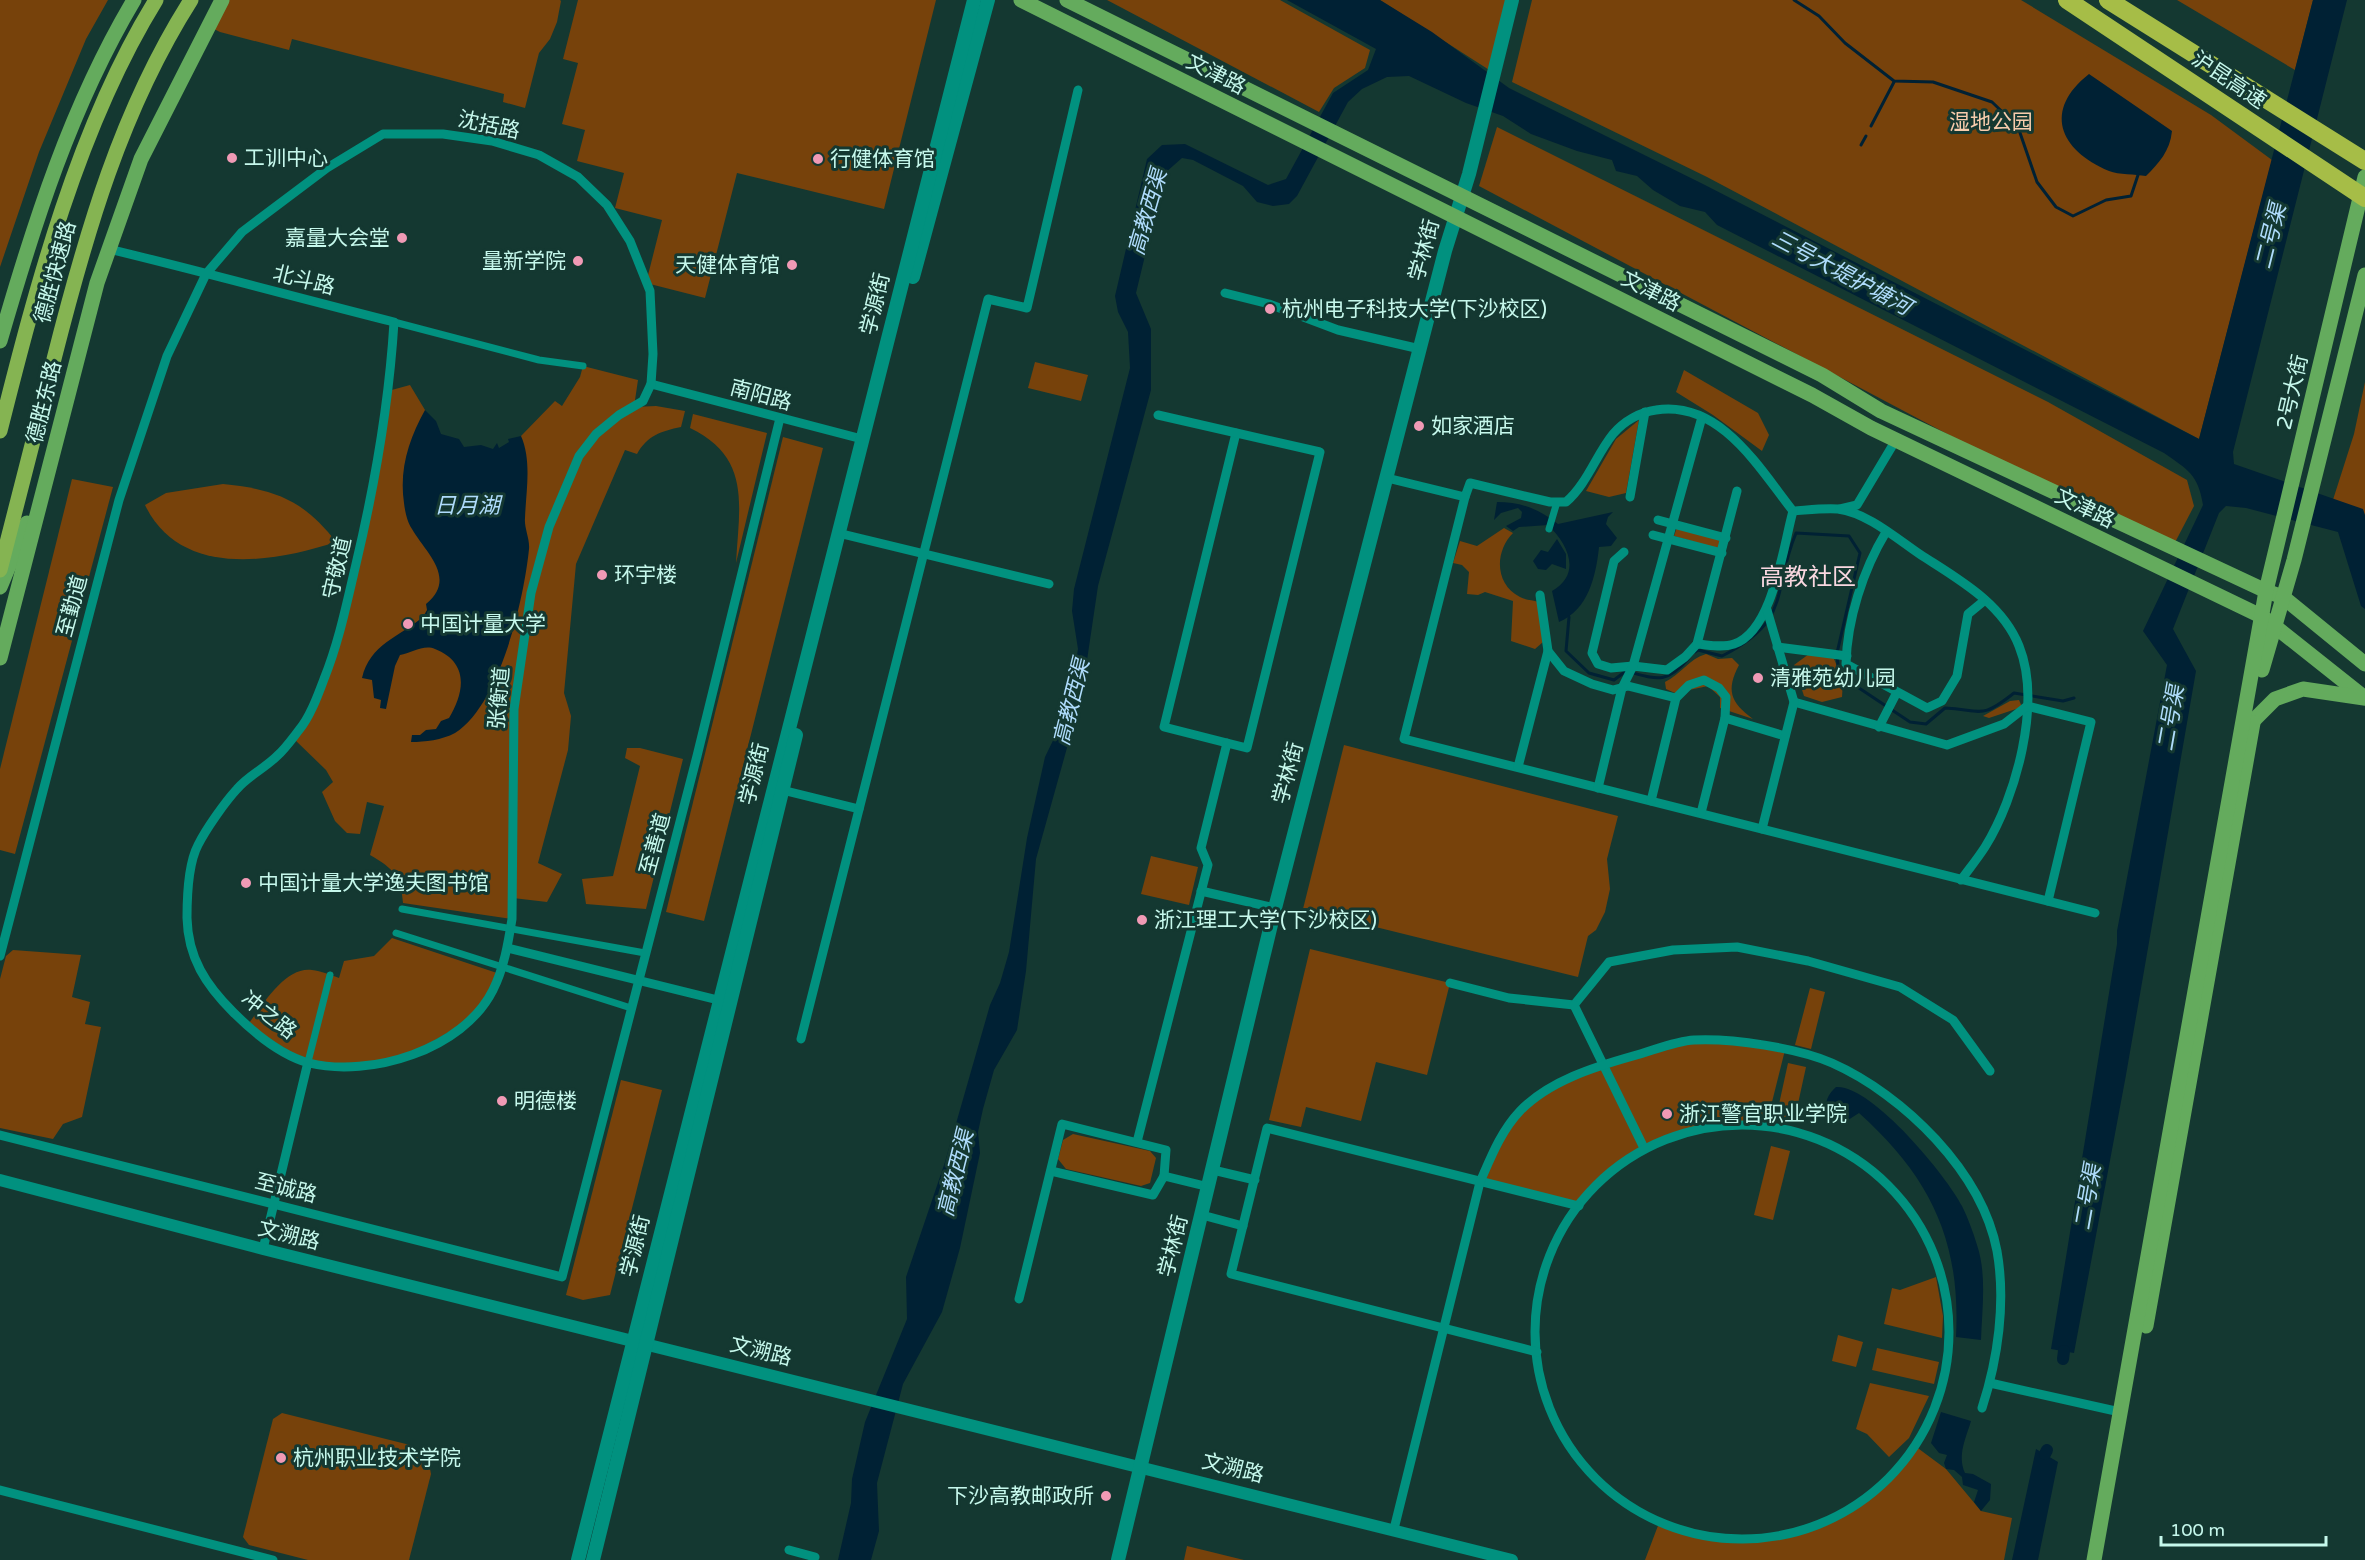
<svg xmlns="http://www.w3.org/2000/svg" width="2365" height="1560" font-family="'Varela Round','Noto Sans SC',sans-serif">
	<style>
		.green { fill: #77420b }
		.water { fill: #002134 }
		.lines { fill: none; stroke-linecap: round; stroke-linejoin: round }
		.stream { stroke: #002134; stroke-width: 3 }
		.canal { stroke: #002134; stroke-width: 12 }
		.pedestrian { stroke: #01917f; stroke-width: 7 }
		.minor { stroke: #01917f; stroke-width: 9 }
		.tertiary { stroke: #01917f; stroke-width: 12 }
		.secondary { stroke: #01917f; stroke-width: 14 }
		.primary { stroke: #64ab5d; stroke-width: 15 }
		.trunk { stroke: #85b452; stroke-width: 15 }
		.motorway { stroke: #a6bd47; stroke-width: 18 }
		.poi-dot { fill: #f09ab5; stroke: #143831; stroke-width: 2 }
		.labels { text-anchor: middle; stroke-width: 6; stroke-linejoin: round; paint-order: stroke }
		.street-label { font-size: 21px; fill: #c6f8ec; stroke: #143831 }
		.park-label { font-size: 21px; fill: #f7ccac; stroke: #143831 }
		.poi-label { font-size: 21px; fill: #c6f8ec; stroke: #143831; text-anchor: start }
		.water-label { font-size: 22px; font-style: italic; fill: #afdcfc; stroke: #143831 }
		.quarter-label { font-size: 24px; fill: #f9d7e0; stroke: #143831 }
	</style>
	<rect width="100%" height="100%" fill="#143831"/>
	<!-- green -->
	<g class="green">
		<path d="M0,0H108L86,39L39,152L0,267Z"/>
		<path d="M229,0H560L561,1L557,22L550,39L539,53L525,108L503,102L504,94L292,39L289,50L220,32L212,28Z"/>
		<path d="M578,0H936L884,209L737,173L705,298L646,283L662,220L615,208L624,173L577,161L585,130L562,124L578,63L563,59Z"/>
		<path d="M1107,0H1280L1370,50L1365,68L1334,88L1319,112Z"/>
		<path d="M1380,0H1512L1494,73Z"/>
		<path d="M1532,0H2021L2211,115L2272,160L2199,439L1707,177L1512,82Z"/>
		<path d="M2177,0H2313L2295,70Z"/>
		<path d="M1497,127L2048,402L2187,480L2194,506L2170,552L1479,186Z"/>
		<path d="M1035,362L1088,375L1081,401L1028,388Z"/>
		<path d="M583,366L638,380L634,407L656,406L685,411L681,427C661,431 647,436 637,454L625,450L576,564L564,693L571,716L568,750L538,863L562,874L547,902L513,898L512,919L403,903C401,876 394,869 370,855L384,806L367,802L360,834L347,833L335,821L322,792L333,782L326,770L293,738L302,727L346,610L388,391L410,385L425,410L436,450L499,466L521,436L555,401L562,406L580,377Z"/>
		<path d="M1684,370L1758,413L1769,435L1762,451L1713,415L1676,392Z"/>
		<path d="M2365,382V579L2331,506L2354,434Z"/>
		<path d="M693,414L767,433L736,563C739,506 752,458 690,428Z"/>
		<path d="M1639,420L1626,493L1609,497L1586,491L1616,439Z"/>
		<path d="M783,437L823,448L704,921L666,912Z"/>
		<path d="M72,479L113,487L15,854L0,850V769Z"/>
		<path d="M223,484C274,489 304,500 336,542C272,563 180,578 145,505L166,493Z"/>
		<path d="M1677,527L1721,540L1719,549L1674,536Z"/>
		<path d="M1504,528L1513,533C1495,551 1494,584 1520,597C1525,600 1533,600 1538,602L1543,642L1535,649L1511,641L1513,601L1485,592L1478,595L1467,594L1469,572L1462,565L1453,563L1460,541L1477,546Z"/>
		<path d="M1831,652L1843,680L1842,697L1822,702L1804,696L1794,665L1809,654Z"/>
		<path d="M1706,654L1718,659L1732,658L1739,665C1726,690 1730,702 1753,719L1720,708V697L1708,686L1675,693L1666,689L1665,682C1681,674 1689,659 1706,654Z"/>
		<path d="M2019,700L2022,707L1989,718L1983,716L2010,701Z"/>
		<path d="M1344,745L1618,816L1607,859L1610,889L1605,912L1596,930L1588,936L1578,977L1303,909Z"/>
		<path d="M627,748H640L683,759L646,909L586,904L582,879L613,876L640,766L625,758Z"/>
		<path d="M1151,856L1198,867L1189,905L1141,894Z"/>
		<path d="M392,938L500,974L469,1020L400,1061L351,1068L308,1062L247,1026C261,1007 285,966 312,970C321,971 331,975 339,978L344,961L374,956Z"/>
		<path d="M1310,949L1450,983L1427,1075L1376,1062L1361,1121L1306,1107L1301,1127L1269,1120Z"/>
		<path d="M13,950L81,955L72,997L90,1002L85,1024L101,1027L82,1117L63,1124L53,1139L0,1128V979L6,956Z"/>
		<path d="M1810,988L1825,992L1811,1049L1795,1045Z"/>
		<path d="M1693,1040L1785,1050L1766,1126C1752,1123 1739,1125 1725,1126C1666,1130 1615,1160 1579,1206L1480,1182L1520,1111L1565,1079Z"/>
		<path d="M1788,1063L1806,1067L1794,1122L1776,1118Z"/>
		<path d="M621,1080L662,1090L610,1295L583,1300L566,1295Z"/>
		<path d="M1073,1134L1150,1151L1156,1158L1150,1183L1141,1186L1066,1169L1058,1159L1063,1140Z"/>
		<path d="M1771,1146L1790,1151L1773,1220L1754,1215Z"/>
		<path d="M1936,1277L1943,1316L1942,1338L1884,1324L1892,1288L1900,1290Z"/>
		<path d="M1838,1335L1863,1342L1856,1367L1832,1361Z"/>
		<path d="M1877,1348L1939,1362L1934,1384L1872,1370Z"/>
		<path d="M1870,1383L1929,1396L1909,1438L1889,1457L1867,1434L1856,1429Z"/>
		<path d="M282,1413L410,1445C422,1453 429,1459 431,1474L409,1560H308L249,1545L243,1537L273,1419Z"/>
		<path d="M1915,1446L1946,1469L1981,1511L2012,1518L2004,1560H1645L1659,1523L1715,1538H1772L1828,1521L1877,1490Z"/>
		<path d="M1187,1546L1244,1560H1184Z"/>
	</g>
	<!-- water -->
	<g class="water">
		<path d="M1287,0H1380L1432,32L1509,88L1703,184L2199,439L2313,0H2347L2233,452L2234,464L2363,509L2365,515V609L2361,606L2338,532L2246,508L2226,506L2219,513L2173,629L2196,671L2126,1075L2074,1353L2051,1349L2117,944V931L2167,665L2143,631L2203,505C2198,474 2188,470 2164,453L1717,225L1705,212L1680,206L1653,190L1637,176L1616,171L1612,160L1577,151L1531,134L1503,116L1466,103L1409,76L1387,77L1362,89L1348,102L1297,196L1289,204L1273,206L1257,202L1243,186L1193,160L1182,158L1165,173L1136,293L1151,329V390L1098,586L1082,694L1036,859L1026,971L1017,1030L994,1070L983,1109L978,1132L980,1153L960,1248L942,1312L903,1384L877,1483L879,1531L871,1560H838L851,1503L852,1479L865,1422L907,1319L906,1277L945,1162L990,1005L1000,983L1009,952L1027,838L1045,757L1062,722L1074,673L1078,649L1072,611L1074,589L1130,368L1128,332L1118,312L1115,296L1147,159L1162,145L1185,144L1268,185L1286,179L1333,93L1368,70L1376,49Z"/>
		<path d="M2089,74L2172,131C2170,151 2159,163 2146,176C2135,174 2119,175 2109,171C2059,150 2043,110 2089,74Z"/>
		<path d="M425,410L436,421L441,434L459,439L464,447L481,445L493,449L497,443L499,448L509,442L508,439L521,436C532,461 526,491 525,518C524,528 530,539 529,549C524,599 500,705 455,733C442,740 425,742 411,742L412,735H420L426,730L436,729L441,721L449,718C464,693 470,663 435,649C424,644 411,653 400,655L395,666L386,709L380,708L381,700L374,698L372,680L362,678C370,644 399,637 423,617L427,610L426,604C458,578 425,552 412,529C407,522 405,511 404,503C399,469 409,439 425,410Z"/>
		<path d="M1497,502C1521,502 1539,509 1558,524L1613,512L1608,517L1606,524L1617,538L1611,546L1599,547C1596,576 1588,610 1559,622L1552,591C1583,573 1567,543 1548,525L1519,527L1513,531L1506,526L1521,518L1522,512L1518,508L1501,513L1494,520Z"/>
		<path d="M1557,539L1566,554V569L1552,564L1546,570L1538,569L1533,561L1541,550L1548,552Z"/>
		<path d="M1836,1087C1871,1084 1947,1176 1962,1206C1968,1218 1973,1232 1977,1245C1987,1274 1982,1310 1981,1340L1956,1337C1961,1240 1930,1177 1859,1113L1845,1122C1824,1119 1820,1101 1836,1087Z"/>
		<path d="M1941,1412L1971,1421C1966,1438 1957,1455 1965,1473L1973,1474L1991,1484L1990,1500L1981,1511L1974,1502L1978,1490L1963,1485L1962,1477L1954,1470L1946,1469L1944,1463L1947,1455L1939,1453L1931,1443Z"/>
		<path d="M2036,1449L2058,1462L2038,1560H2012Z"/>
	</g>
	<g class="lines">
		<!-- stream -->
		<g class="stream">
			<path d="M1794,0L1819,16L1845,43L1894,81L1933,82L1992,102L2018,127L2037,182L2056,207L2073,216L2106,200L2131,196L2138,175"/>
			<path d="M1871,126L1894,82"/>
			<path d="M1861,145L1866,136"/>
			<path d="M1569,617L1566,651L1589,673L1614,680L1626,671C1656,679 1666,685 1688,659"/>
			<path d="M1695,652L1698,650L1722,656C1793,620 1771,593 1796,533L1849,536L1860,553L1837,653L1838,666L1847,680L1910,722L1926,724L1945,708C1983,710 1980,720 2014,693L2063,701L2074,698"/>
		</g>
		<!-- canal -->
		<g class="canal">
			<path d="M2063,1359L2064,1351"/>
			<path d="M2045,1454L2047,1450"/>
		</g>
		<!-- pedestrian -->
		<g class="pedestrian">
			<path d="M394,322L539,360L583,366"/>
			<path d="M1549,529L1557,502"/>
			<path d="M402,909L645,953"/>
			<path d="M396,933L631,1008"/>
			<path d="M308,1062L330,975"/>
		</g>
		<!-- minor -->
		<g class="minor">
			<path d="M1225,293L1269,304L1338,330L1420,349"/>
			<path d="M651,384L862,439"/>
			<path d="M1387,478L1465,497L1470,483L1550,502H1566C1587,484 1596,455 1613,434C1624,421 1640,412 1656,410C1720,400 1759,468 1793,511C1808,510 1823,508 1838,509C1868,513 1897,539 1921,555C1958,579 2002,603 2019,646C2042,703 2016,797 1985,847C1978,858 1969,869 1961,880"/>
			<path d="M1465,497L1404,739L2095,913"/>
			<path d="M1630,497L1645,412"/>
			<path d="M1840,509L1857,505L1897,438"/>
			<path d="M1658,520L1726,538"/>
			<path d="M1886,532C1863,570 1847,620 1846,664L1927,708L1942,701L1957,676L1968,614L1985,600"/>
			<path d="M838,533L1049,584"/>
			<path d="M1653,535L1722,553"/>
			<path d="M1624,552L1614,561L1592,653L1598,664L1611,668L1633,666L1667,670L1685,657L1697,644C1710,645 1722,648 1734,644C1773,631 1783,547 1793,511"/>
			<path d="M1540,595L1548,651L1564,671L1592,684L1613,690L1628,686L1676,698"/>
			<path d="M1697,644L1737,491"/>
			<path d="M1777,647L1847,656"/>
			<path d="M1794,702L1947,745L2004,724L2027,706L2091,722L2048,901"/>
			<path d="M1879,727L1896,694"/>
			<path d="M1227,743L1164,727L1236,433"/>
			<path d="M1518,767L1548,651"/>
			<path d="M1598,788L1622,688L1633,666L1702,417"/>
			<path d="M778,789L859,809"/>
			<path d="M1651,801L1676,698L1689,685L1704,680L1719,688L1726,697L1725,718"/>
			<path d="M1701,813L1725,718L1785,736"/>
			<path d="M1762,829L1794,702L1767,610"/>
			<path d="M1201,891L1275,908"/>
			<path d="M508,948L718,1000"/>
			<path d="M0,956L119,500L167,356L206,274L242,232L327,168L383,134H443L492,141L539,155L578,177L607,205L630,241L650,291L653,354L651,384L643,401L619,415L596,434L579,456L549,527L531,593L514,709L512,919C508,944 504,968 493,990C463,1050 370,1078 309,1063C280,1055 254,1033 233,1012C206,985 188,958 187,918C187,897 188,864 198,845C206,829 225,802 237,789C248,776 265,768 277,756C285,749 292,739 299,730C310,717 318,695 324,679C339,642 347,602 356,564C375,484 389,404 394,322C299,298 204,272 109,249"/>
			<path d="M1450,983L1509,998L1574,1005L1609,962L1673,950L1737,947L1808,961L1900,987L1953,1020L1990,1071"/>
			<path d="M1574,1005L1644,1148"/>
			<path d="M801,1039L988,299L1027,308L1078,90"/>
			<circle cx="1742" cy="1332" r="207"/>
			<path d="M0,1135L562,1277L697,756L780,418"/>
			<path d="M1137,1142L1208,865L1201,848L1227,743L1247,748L1320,452L1158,415"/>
			<path d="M1213,1170L1255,1180"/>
			<path d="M1051,1171L1153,1195L1164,1176L1209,1187"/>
			<path d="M1202,1215L1243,1226"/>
			<path d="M263,1249L308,1062"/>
			<path d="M1019,1299L1062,1124L1166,1150L1164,1176"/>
			<path d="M1537,1352L1231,1274L1267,1128L1579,1206"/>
			<path d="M1990,1383L2120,1412"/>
			<path d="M0,1490L273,1560"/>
			<path d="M1394,1529L1480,1182C1491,1157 1501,1131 1520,1111C1549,1081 1594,1067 1633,1056C1652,1051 1675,1041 1694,1040C1732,1038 1798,1048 1832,1063C1904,1095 1982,1172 1997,1251C2006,1302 1998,1359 1982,1408"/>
			<path d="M789,1550L815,1557"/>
		</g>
		<!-- tertiary -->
		<path class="tertiary" d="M0,1180L263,1249L1512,1560"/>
		<!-- secondary -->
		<g class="secondary">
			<path d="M913,277L988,0"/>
			<path d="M578,1560L974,0"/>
			<path d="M593,1560L796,735"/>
			<path d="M1118,1560L1275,908L1445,251L1469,174L1512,0"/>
		</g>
		<!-- primary -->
		<g class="primary">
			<path d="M1021,0L1812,395L1871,428L2263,617L2365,698"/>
			<path d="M1067,0L1822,375L1881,411L2266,591L2283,597L2365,664"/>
			<path d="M0,341C34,223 71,106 134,0"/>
			<path d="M0,587L27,523"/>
			<path d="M0,658L97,283L141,159L222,0"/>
			<path d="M2262,670L2294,560L2365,275"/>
			<path d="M2253,721L2275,699L2303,689L2364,698"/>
			<path d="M2146,1326L2253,723"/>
			<path d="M2094,1560L2266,591L2365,177"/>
		</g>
		<!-- trunk -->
		<g class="trunk">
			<path d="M0,431C36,288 78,126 156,0"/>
			<path d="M0,570C18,500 36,430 54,359C86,233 121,110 191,0"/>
		</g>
		<!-- motorway -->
		<g class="motorway">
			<path d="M2067,0L2365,198"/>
			<path d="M2108,0L2365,161"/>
		</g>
	</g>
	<!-- markers -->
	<g class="poi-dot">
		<circle cx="232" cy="158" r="6"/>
		<circle cx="818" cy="159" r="6"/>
		<circle cx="402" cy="238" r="6"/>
		<circle cx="578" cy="261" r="6"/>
		<circle cx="792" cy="265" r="6"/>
		<circle cx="1270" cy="309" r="6"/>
		<circle cx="1419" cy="426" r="6"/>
		<circle cx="602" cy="575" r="6"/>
		<circle cx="408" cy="624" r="6"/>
		<circle cx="1758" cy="678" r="6"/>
		<circle cx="246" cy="883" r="6"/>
		<circle cx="1142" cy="920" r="6"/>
		<circle cx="502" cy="1101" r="6"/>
		<circle cx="1667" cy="1114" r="6"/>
		<circle cx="281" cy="1458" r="6"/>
		<circle cx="1106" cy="1496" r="6"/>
	</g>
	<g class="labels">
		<!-- street labels -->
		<g class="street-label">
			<text transform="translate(1216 74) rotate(27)" y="7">文津路</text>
			<text transform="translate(2229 80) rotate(34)" y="7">沪昆高速</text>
			<text transform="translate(489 125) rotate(12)" y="7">沈括路</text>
			<text transform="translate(1424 250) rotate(-75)" y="7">学林街</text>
			<text transform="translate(55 272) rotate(-75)" y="7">德胜快速路</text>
			<text transform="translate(304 280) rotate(14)" y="7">北斗路</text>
			<text transform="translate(1651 291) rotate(27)" y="7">文津路</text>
			<text transform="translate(875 304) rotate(-76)" y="7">学源街</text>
			<text transform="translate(2292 392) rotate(-77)" y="7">2号大街</text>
			<text transform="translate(761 395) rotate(15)" y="7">南阳路</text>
			<text transform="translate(44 402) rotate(-76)" y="7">德胜东路</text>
			<text transform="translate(2085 508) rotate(26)" y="7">文津路</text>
			<text transform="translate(337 568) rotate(-77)" y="7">守敬道</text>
			<text transform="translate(72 606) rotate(-75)" y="7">至勤道</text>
			<text transform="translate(499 698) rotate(-85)" y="7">张衡道</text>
			<text transform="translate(1288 773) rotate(-75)" y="7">学林街</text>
			<text transform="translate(754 774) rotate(-76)" y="7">学源街</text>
			<text transform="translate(655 844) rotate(-75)" y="7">至善道</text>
			<text transform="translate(269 1015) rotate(38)" y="7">冲之路</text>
			<text transform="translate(286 1188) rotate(14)" y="7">至诚路</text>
			<text transform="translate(289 1235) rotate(14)" y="7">文溯路</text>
			<text transform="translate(635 1246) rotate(-76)" y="7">学源街</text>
			<text transform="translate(1173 1246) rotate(-76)" y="7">学林街</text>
			<text transform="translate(761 1351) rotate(14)" y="7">文溯路</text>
			<text transform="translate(1233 1468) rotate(14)" y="7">文溯路</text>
		</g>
		<!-- park labels -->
		<g class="park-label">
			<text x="1991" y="129">湿地公园</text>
		</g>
		<!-- poi labels -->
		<g class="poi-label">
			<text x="244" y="165">工训中心</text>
			<text x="830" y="166">行健体育馆</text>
			<text x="390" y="245" text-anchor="end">嘉量大会堂</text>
			<text x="566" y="268" text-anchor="end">量新学院</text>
			<text x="780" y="272" text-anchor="end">天健体育馆</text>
			<text x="1282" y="316">杭州电子科技大学(下沙校区)</text>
			<text x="1431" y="433">如家酒店</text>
			<text x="614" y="582">环宇楼</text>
			<text x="420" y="631">中国计量大学</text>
			<text x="1770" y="685">清雅苑幼儿园</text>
			<text x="258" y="890">中国计量大学逸夫图书馆</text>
			<text x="1154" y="927">浙江理工大学(下沙校区)</text>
			<text x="514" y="1108">明德楼</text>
			<text x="1679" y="1121">浙江警官职业学院</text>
			<text x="293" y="1465">杭州职业技术学院</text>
			<text x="1094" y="1503" text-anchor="end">下沙高教邮政所</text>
		</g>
		<!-- water labels -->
		<g class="water-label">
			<text transform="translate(1147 212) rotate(-74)" y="8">高教西渠</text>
			<text transform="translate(2270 236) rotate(-76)" y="8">二号渠</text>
			<text transform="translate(1842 272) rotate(28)" y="8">三号大堤护塘河</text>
			<text x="467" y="513">日月湖</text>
			<text transform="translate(1071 702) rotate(-76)" y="8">高教西渠</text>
			<text transform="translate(2170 718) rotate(-80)" y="8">二号渠</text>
			<text transform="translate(955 1173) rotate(-76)" y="8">高教西渠</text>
			<text transform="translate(2087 1197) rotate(-80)" y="8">二号渠</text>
		</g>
		<!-- quarter labels -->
		<g class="quarter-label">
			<text x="1808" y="585">高教社区</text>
		</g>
	</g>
	<!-- scale -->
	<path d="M2161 1536v9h165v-9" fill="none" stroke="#c6f8ec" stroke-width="3"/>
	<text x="2170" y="1536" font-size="18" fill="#c6f8ec" stroke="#143831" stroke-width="4.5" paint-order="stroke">100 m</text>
</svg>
